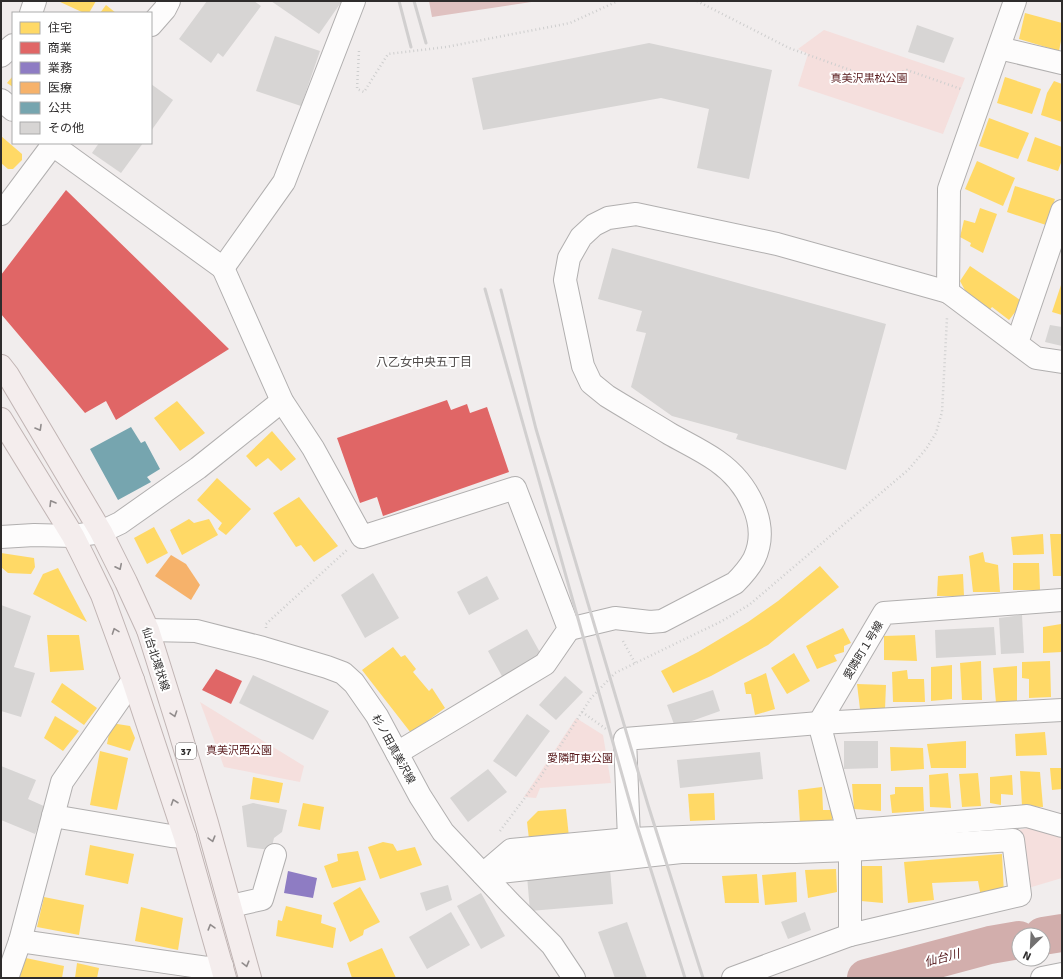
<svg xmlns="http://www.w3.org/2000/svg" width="1063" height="979" font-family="Signika,'Noto Sans JP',sans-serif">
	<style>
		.green { fill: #f5dfdd }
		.forest { fill: #dfc1c0 }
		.homes { fill: #ffd966 }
		.shops { fill: #e06666 }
		.offices { fill: #8e7cc3 }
		.health { fill: #f6b26b }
		.public { fill: #76a5af }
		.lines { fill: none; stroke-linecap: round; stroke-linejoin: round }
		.river { stroke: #d2aeac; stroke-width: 38 }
		.building { fill: #d7d5d4 }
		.minor-casing { stroke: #b1afaf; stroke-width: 24 }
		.major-casing { stroke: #c1b5b4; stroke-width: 24 }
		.path { stroke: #cecece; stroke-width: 2.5; stroke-dasharray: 1 3; stroke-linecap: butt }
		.minor { stroke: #fdfcfc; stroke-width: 22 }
		.major { stroke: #f4eded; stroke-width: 22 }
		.rail { stroke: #d1cfcf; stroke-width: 3 }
		.oneway { stroke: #918c8c }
		.labels { text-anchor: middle; stroke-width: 4; stroke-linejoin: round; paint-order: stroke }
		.shield { fill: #fff; stroke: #6d6b6b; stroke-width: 1 }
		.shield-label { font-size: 10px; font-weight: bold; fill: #2e2c2c }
		.park-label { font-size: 11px; fill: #581a1c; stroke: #fff }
		.street-label { font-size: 11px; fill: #2e2c2c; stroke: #fff }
		.neighbourhood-label { font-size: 12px; fill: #4f4b4a; stroke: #fff }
		.water-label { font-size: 12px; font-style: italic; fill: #531619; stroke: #fff }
	</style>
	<rect width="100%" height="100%" fill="#f1eded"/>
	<!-- green -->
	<g class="green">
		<path d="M824,30L965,78L943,134L798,86L808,54L798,49Z"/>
		<path d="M200,702L304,766L300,782L224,767Z"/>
		<path d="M576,718L603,735L611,783L540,788L536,798L524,797Z"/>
		<path d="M1034,827L1062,835V878L1025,889L1018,830Z"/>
	</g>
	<!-- forest -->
	<path class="forest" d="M429,1H538L432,17Z"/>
	<!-- homes -->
	<g class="homes">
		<path d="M58,1H96L89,13H84Z"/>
		<path d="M106,5L116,13H100Z"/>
		<path d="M1025,13L1062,23V36L1059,51L1019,39Z"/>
		<path d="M13,76V87L7,83Z"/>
		<path d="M1005,77L1041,89L1032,114L997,103Z"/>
		<path d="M1054,81L1062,84V122L1041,115L1047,93Z"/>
		<path d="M989,118L1029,133L1018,159L979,146Z"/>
		<path d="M1,136L22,154V160L13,169H8L1,163Z"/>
		<path d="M1035,137L1062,147V160L1058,171L1027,161Z"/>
		<path d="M977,161L1015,178L1003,206L965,189Z"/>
		<path d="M1015,186L1055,199L1046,225L1007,212Z"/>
		<path d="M980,208L997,214L983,253L970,246L971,243L960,237L964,220L975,223Z"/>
		<path d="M970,266L1023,302L1009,320L992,307L988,312L968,296L960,281Z"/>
		<path d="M1062,282V315L1052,312Z"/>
		<path d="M177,401L205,433L180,451L154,418Z"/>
		<path d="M272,431L296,459L281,471L268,458L256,467L246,456Z"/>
		<path d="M217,478L251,509L226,535L218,529L222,523L197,500Z"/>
		<path d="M299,497L338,546L314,562L301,545L296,547L273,513Z"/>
		<path d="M189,519L194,523L209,519L218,535L182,555L170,530Z"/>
		<path d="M154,527L168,553L147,564L134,538Z"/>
		<path d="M1043,534L1044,554L1013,555L1011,537Z"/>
		<path d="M1050,534H1062V576H1053Z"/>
		<path d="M983,552L985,562L998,565L1000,592H973L969,556Z"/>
		<path d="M1,553L34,558L35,567L31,574L8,573L1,567Z"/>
		<path d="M1013,563H1039L1040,590H1013Z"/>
		<path d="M820,566L839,587L768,645L711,676L673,693L661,671L698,652L748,622L778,601Z"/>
		<path d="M58,568L87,622L33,594L43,574Z"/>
		<path d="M963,574L964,596H937L938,576Z"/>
		<path d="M1061,624L1062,652L1043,653V627Z"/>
		<path d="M843,628L851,643L844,646V652L834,655L837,661L817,669L806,646Z"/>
		<path d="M47,635H79L84,670L50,672Z"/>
		<path d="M915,635L917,661L884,660V636Z"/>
		<path d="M393,647L401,657L405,655L416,669L413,672L429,691L432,688L445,708L411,733L362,670Z"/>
		<path d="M794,653L810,681L787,694L771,668Z"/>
		<path d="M981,661L982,700H962L960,663Z"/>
		<path d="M1050,661L1051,697L1029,698V679L1022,678V662Z"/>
		<path d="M952,665V699L931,701V667Z"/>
		<path d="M1017,666V703H996L993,668Z"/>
		<path d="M907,670L908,679H924L925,702H893L892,672Z"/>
		<path d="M766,673L775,709L755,715L751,694H746L744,683Z"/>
		<path d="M62,683L97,708L84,725L51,702Z"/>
		<path d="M857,684L886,685L885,709H860Z"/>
		<path d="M55,716L79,731L63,751L44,738Z"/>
		<path d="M111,723L130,726L135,738L130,751L107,744Z"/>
		<path d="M1045,732L1047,755L1016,756L1015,734Z"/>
		<path d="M966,741V768H931L927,744Z"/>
		<path d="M890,747L923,748L924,769L891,771Z"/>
		<path d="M100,751L128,758L117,810L90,805Z"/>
		<path d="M1050,768H1062V789L1052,790Z"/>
		<path d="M1020,771L1040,772L1043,807L1022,806Z"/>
		<path d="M948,773L951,808L930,807L929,775Z"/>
		<path d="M978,773L981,806L962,807L959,774Z"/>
		<path d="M1012,775L1013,795L1001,794V805L990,803V777Z"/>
		<path d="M253,777L283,783L279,803L250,799Z"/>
		<path d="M852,784H881V811L854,809Z"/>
		<path d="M822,787L823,810H832V824H800L798,790Z"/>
		<path d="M895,787H923L924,811L892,813L890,795L895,794Z"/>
		<path d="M714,793L715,820L690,821L688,794Z"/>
		<path d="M303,803L324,807L320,830L298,826Z"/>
		<path d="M566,809L569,837L529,839L527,822L538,811Z"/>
		<path d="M383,842L393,844L397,851L415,847L422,865L380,879L368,847Z"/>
		<path d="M90,845L134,854L128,884L85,875Z"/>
		<path d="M358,851L366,880L332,888L324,866L338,861L337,854Z"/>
		<path d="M1002,854L1004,895L981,897L978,881L932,883L934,900L908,903L904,862Z"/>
		<path d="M862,866H882L883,903L861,901Z"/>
		<path d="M836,869L837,892L808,898L805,870Z"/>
		<path d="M796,872L797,902L765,905L762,875Z"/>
		<path d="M757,874L759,903H725L722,876Z"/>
		<path d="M360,887L380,922L364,930L363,935L350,942L333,903Z"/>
		<path d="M44,897L84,905L79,935L37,927Z"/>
		<path d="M286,906L322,915L321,923L336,928L333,948L276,936L278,920L282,921Z"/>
		<path d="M141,907L183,918L178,950L135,941Z"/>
		<path d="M382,948L396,978H352L347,963Z"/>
		<path d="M21,957L64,966L62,978H18Z"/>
		<path d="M77,963L99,968L97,978H75Z"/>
	</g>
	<!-- shops -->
	<g class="shops">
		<path d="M66,190L229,349L116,420L106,401L85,413L1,314V275Z"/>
		<path d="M447,400L451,410L467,404L470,413L487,407L509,472L383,516L377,497L360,503L337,438Z"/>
		<path d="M216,669L242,681L231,704L202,690Z"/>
	</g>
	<!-- offices -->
	<path class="offices" d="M288,871L317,878L313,898L284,893Z"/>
	<!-- health -->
	<path class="health" d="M171,555L186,564L200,585L191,600L155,576Z"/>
	<!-- public -->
	<path class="public" d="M131,427L141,443L145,441L160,469L147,477L151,482L118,500L90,449Z"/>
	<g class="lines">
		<!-- river -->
		<g class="river">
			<path d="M1043,936L1062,933"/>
			<path d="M866,978L990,945L1019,940"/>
		</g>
	</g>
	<!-- building -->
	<g class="building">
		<path d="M207,1H254L261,6L223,57L218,53L211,63L179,39Z"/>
		<path d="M271,1H342L319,34Z"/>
		<path d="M917,25L954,38L944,63L908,52Z"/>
		<path d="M275,36L320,51L301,106L256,91Z"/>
		<path d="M649,43L772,70L749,179L697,168L709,109L661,98L483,130L472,78Z"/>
		<path d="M151,84L173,100L151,131Z"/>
		<path d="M99,143H143L121,173L92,153Z"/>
		<path d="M612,248L886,324L846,470L736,439L738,434L672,416L631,387L646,333L636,331L642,311L598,299Z"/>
		<path d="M1050,325L1062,327V346L1045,342Z"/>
		<path d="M373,573L399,618L365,638L341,595Z"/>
		<path d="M487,576L499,599L469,615L457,592Z"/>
		<path d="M1,605L31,616L14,667L35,673L21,717L1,711Z"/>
		<path d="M1022,615L1024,653L1001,654L999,618Z"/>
		<path d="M994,627L996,655L936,658L935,630Z"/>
		<path d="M527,629L542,656L503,678L488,651Z"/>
		<path d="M253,675L329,711L313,740L239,703Z"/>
		<path d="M565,676L583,692L556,720L539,705Z"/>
		<path d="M713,690L720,711L675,727L667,705Z"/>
		<path d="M527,714L550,731L516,777L493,761Z"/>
		<path d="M844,741H878V768L844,769Z"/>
		<path d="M760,752L763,779L680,788L677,760Z"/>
		<path d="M1,766L36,780L28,799L46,807L35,834L1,820Z"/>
		<path d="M488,769L507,792L468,822L450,798Z"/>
		<path d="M253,803L287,810L282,832L274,838L271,850L247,847L242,806Z"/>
		<path d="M610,869L613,904L530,911L527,876Z"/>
		<path d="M448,885L452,900L426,911L420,893Z"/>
		<path d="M481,893L505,936L481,949L457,906Z"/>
		<path d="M451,912L470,945L427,969L409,937Z"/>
		<path d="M805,912L811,930L788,939L781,922Z"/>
		<path d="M627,922L647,978H615L598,932Z"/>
	</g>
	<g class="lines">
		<!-- minor casing -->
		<g class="minor-casing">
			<g id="minor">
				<path d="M31,13L35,1"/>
				<path d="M151,25L165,9L169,1"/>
				<path d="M999,48L1062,63"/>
				<path d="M1,56L13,45"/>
				<path d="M1,100L13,110"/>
				<path d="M50,143L223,268L284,182L354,1"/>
				<path d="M1,214L54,143"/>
				<path d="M223,268L282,401L313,448L362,537L515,488L569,629L545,664L397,753"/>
				<path d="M948,292L949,189L1015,1"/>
				<path d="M1017,343L1062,211"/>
				<path d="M1,537L34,535L73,536L101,532L120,523L198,468L282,401"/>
				<path d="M569,629L615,618L650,622L662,621L735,583C742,576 749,568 754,559C771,524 747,482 717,461C703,451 686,443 670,434C649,421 628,409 607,396L591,383L583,366L565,280L569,258L581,237L594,225L608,218L636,214L777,244L948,292L1036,358L1062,362"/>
				<path d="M148,630L196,631L263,648L327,667L343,673L354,683L377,716L420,796L443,832L510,903L552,945L574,978"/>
				<path d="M53,816L171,836L185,837"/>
				<path d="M629,839L625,739L819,723L1062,710"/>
				<path d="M483,874L681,852H796L850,850L1013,840L1020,895L850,935"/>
				<path d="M483,874L511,850L629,839L848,831L1027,816L1062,826"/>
				<path d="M231,906L262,899L275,855"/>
				<path d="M20,941L207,968L222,966"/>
				<path d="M7,978L20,941L62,782L133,680"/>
				<path d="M733,978L850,935V850L848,831L819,723L884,613L1062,600"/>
				<path d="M1042,978L1062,974"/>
			</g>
		</g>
		<!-- major casing -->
		<g class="major-casing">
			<g id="major">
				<path d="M1,366L8,375L101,532L126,582L148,630L179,729L207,823L250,978"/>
				<path d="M1,419L73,536L85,560L102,595L133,680L185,837L225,978"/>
			</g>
		</g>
		<!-- path -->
		<g class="path">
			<path d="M697,1L789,48L878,80L907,70L961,89"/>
			<path d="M359,51L357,89L364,92L388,54L446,47L570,23L618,1"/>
			<path d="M266,628V624L347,550"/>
			<path d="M623,641L635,663"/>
			<path d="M582,712L606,729"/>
			<path d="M500,831L539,779L591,698L615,673L722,621L749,605L908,470L926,449L936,433L942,412L947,318"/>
		</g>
		<!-- minor -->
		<use href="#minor" class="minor"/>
		<!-- major -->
		<use href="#major" class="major"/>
		<!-- rail -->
		<g class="rail">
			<path d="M399,1L411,47"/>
			<path d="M414,1L426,43"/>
			<path d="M485,289L632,810L685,978"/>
			<path d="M501,290L536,429L648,805L703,978"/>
		</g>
	</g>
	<!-- one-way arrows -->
	<defs><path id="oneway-chevron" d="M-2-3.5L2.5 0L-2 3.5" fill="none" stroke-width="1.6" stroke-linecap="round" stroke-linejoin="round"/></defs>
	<g class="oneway">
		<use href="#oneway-chevron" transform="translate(39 428) rotate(60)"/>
		<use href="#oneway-chevron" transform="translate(52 503) rotate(-121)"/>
		<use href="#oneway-chevron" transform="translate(119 567) rotate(64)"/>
		<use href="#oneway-chevron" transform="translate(115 631) rotate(-110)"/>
		<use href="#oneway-chevron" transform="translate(174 714) rotate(72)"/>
		<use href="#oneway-chevron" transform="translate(174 802) rotate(-109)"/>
		<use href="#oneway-chevron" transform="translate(212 839) rotate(74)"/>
		<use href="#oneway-chevron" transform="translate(211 927) rotate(-106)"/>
		<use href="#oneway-chevron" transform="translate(246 964) rotate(75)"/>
	</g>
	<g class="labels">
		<!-- shield labels -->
		<rect class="shield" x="176" y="743" width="20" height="16" rx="3"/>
		<g class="shield-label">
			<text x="186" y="755">37</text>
		</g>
		<!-- park labels -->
		<g class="park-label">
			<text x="869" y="82">真美沢黒松公園</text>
			<text x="239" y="754">真美沢西公園</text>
			<text x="580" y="762">愛隣町東公園</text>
		</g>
		<!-- street labels -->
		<g class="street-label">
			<text transform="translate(863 650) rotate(-59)" y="4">愛隣町１号線</text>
			<text transform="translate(156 659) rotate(72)" y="4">仙台北環状線</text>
			<text transform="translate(394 749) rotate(61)" y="4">杉ノ田真美沢線</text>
		</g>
		<!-- neighbourhood labels -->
		<g class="neighbourhood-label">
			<text x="424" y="366">八乙女中央五丁目</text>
		</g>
		<!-- water labels -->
		<g class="water-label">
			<text transform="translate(942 958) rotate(-15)" y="4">仙台川</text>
		</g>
	</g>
	<!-- border -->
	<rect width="1063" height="979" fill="none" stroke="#2e2c2c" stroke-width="4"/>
	<!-- legend -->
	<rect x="12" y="12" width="140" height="132" fill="#ffffff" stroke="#ababab"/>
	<rect x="20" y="22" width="20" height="12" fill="#ffd966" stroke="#ababab"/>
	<text x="48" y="32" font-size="12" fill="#2e2c2c">住宅</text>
	<rect x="20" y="42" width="20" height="12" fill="#e06666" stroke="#ababab"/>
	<text x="48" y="52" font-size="12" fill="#2e2c2c">商業</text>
	<rect x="20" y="62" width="20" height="12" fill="#8e7cc3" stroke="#ababab"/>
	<text x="48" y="72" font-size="12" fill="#2e2c2c">業務</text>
	<rect x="20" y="82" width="20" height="12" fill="#f6b26b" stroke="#ababab"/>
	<text x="48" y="92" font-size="12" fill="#2e2c2c">医療</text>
	<rect x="20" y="102" width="20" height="12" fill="#76a5af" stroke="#ababab"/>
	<text x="48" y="112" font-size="12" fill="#2e2c2c">公共</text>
	<rect x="20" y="122" width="20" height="12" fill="#d7d5d4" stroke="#ababab"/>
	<text x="48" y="132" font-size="12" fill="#2e2c2c">その他</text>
	<!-- north arrow -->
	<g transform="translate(1031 947) rotate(204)"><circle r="19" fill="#ffffff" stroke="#ababab"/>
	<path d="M0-3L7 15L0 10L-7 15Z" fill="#727070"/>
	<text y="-6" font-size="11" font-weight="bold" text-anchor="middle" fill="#2e2c2c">N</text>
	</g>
</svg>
